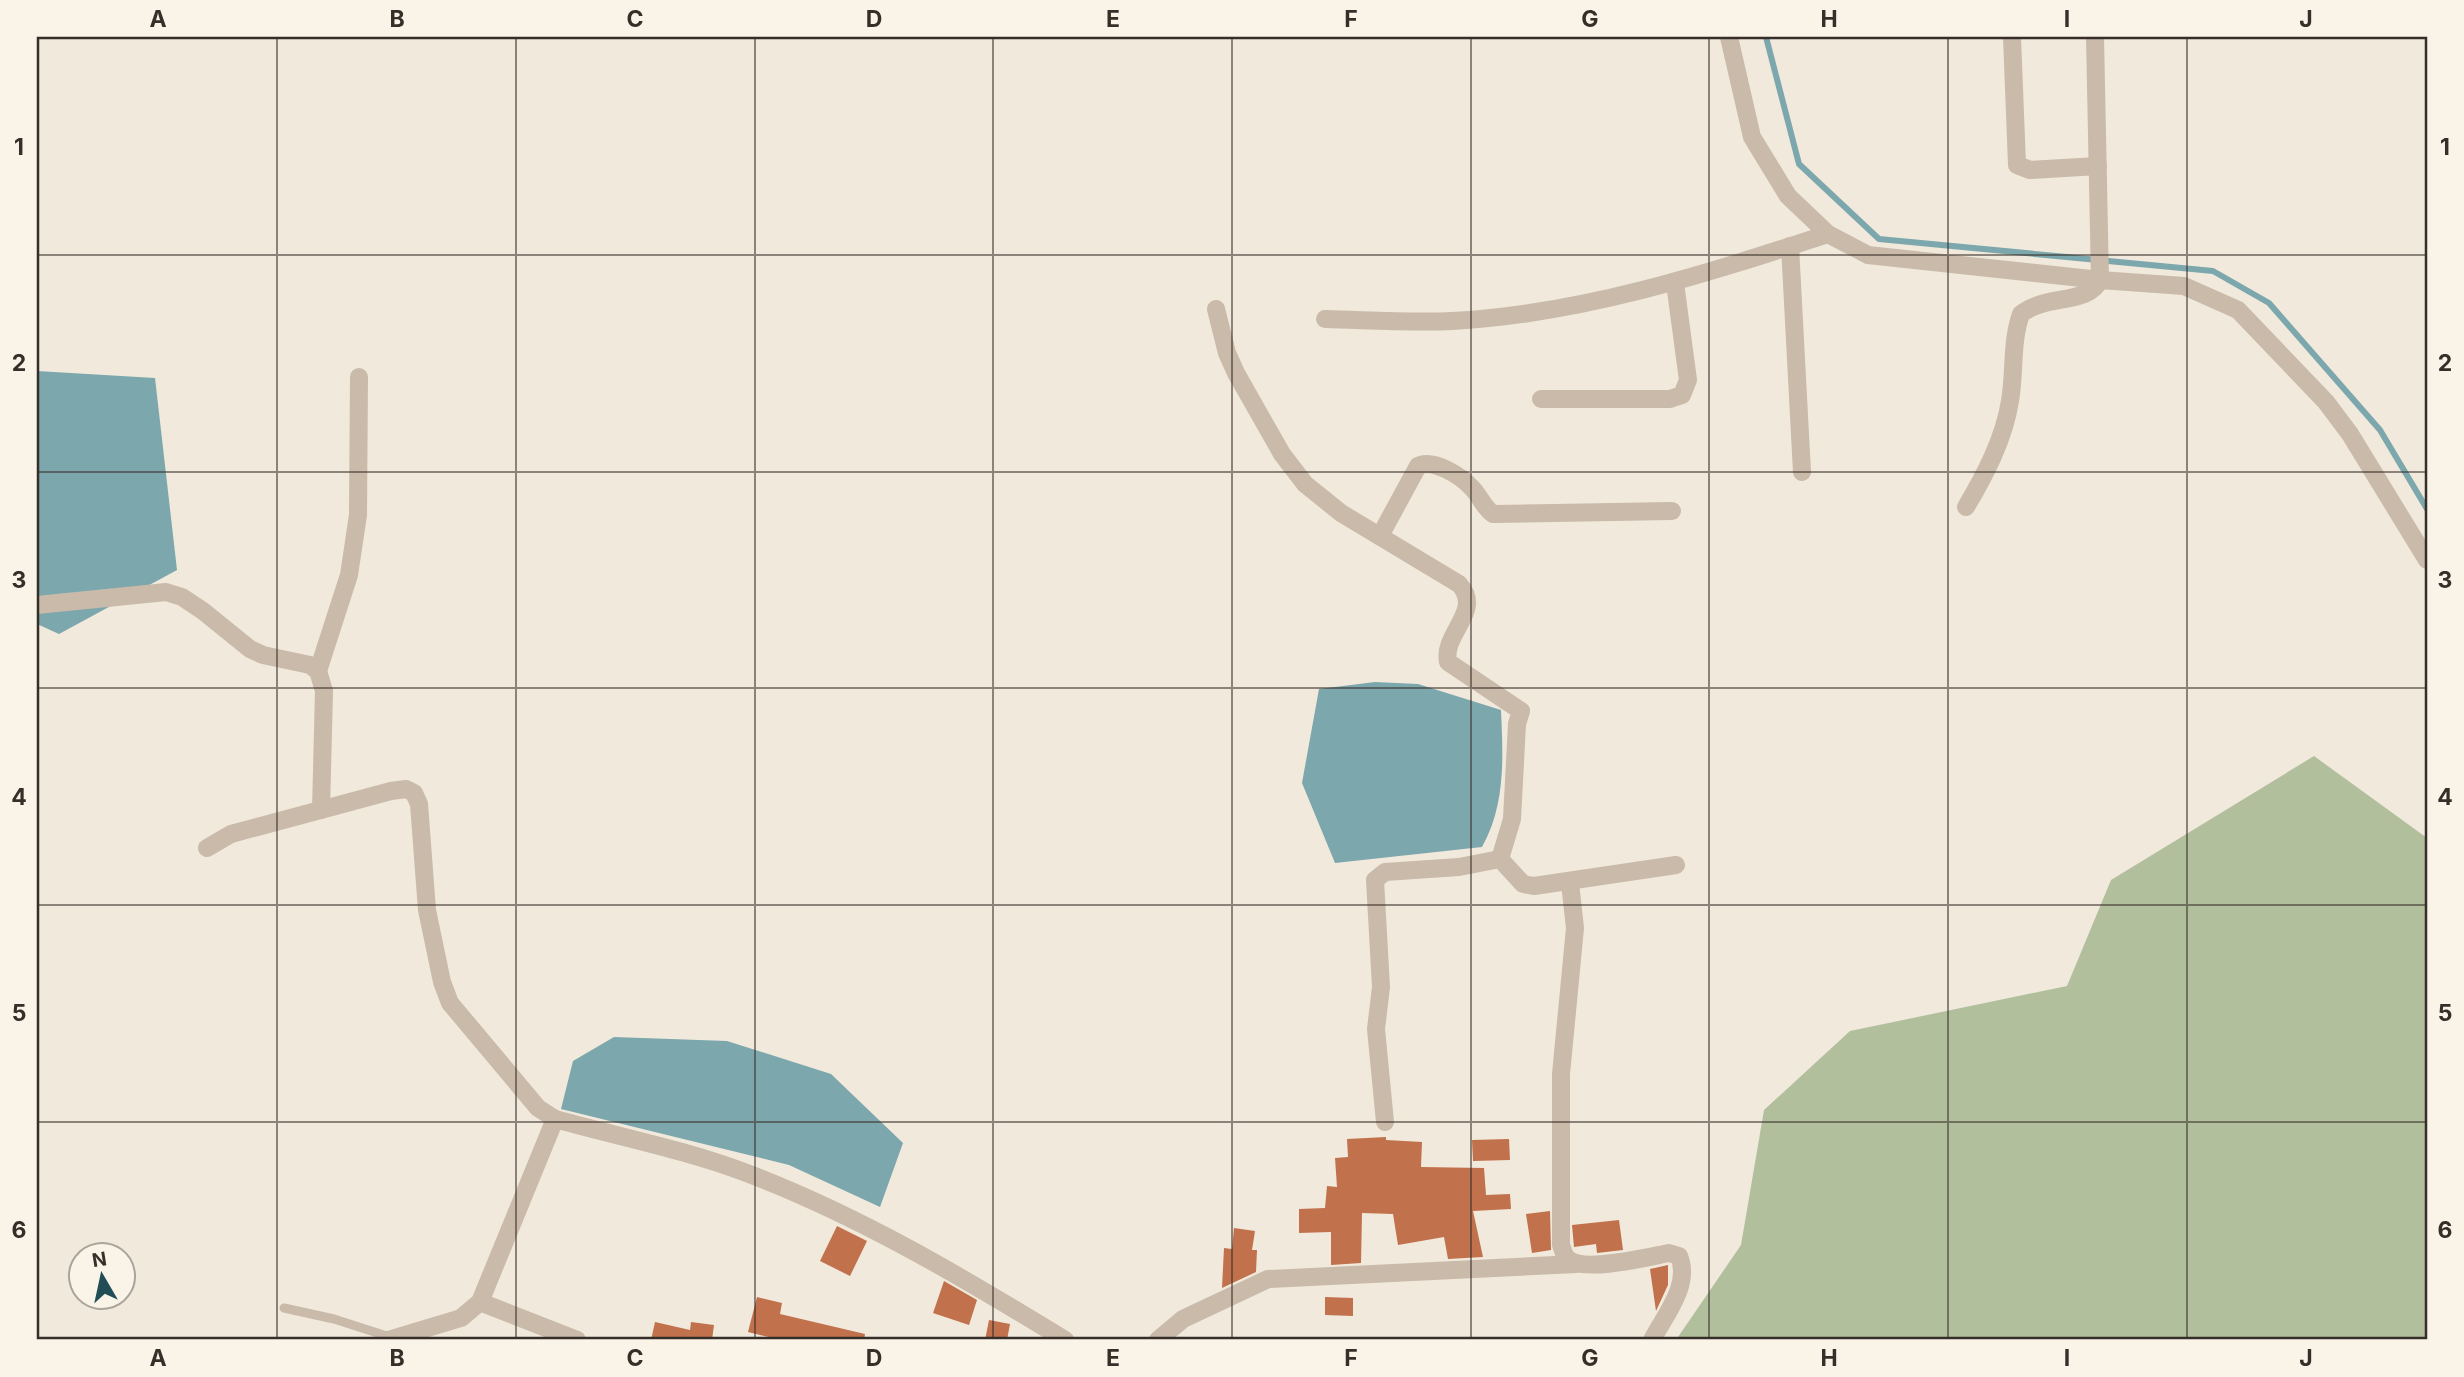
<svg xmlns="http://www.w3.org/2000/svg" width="2464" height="1377" font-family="Inter,sans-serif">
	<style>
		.green { fill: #b1bf9d }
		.water { fill: #7ca7ad }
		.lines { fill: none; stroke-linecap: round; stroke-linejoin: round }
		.stream { stroke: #7ca7ad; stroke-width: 6 }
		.building { fill: #c1714b }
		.service { stroke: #c9baa9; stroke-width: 9 }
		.minor { stroke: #c9baa9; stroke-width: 18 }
		.tertiary { stroke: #c9baa9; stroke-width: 18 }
		.grid { fill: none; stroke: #362e28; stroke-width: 2; stroke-opacity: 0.55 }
		.neatline { fill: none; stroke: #362e28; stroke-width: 2.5 }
		.grid-label { font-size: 23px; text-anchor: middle; font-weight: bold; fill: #362e28 }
	</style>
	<rect width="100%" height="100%" fill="#f1e9dc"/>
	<!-- green -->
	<path class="green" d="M2314,756L2427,838V1340H1676L1741,1245L1764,1110L1850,1031L2067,986L2111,880Z"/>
	<!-- water -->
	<g class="water">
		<path d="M37,371L155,378L177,570L59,634L37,624Z"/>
		<path d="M1375,682L1418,684L1501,710C1503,757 1506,804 1482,847L1335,863L1302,783L1319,689Z"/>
		<path d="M614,1037L727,1041L831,1074L903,1143L880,1207L789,1165L561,1109L573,1061Z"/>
	</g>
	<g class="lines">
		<!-- stream -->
		<path class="stream" d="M1766,37L1799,164L1879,239L2213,271L2269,303L2380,430L2427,509"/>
	</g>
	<!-- building -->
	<g class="building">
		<path d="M1386,1137V1140L1422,1142L1421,1167L1484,1168L1486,1195L1510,1194L1511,1209L1473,1211L1483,1257L1448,1259L1444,1237L1398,1245L1393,1214L1362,1213L1361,1263L1331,1265V1232L1299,1233V1209L1325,1208L1327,1186L1337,1187L1335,1158L1348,1157L1347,1139Z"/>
		<path d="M1509,1139L1510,1160L1473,1161L1472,1140Z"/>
		<path d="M1550,1211L1551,1250L1532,1253L1526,1214Z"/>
		<path d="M1619,1220L1623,1250L1597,1253L1596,1244L1574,1247L1572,1225Z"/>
		<path d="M837,1226L867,1241L850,1276L820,1261Z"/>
		<path d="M1234,1228L1255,1231L1252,1250H1257L1256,1272L1222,1288L1224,1248L1232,1249Z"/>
		<path d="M1668,1265V1285L1656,1311L1650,1269Z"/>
		<path d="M944,1281L977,1300L969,1325L933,1313Z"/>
		<path d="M757,1297L782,1303L780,1314L865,1334L864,1340H781L748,1332Z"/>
		<path d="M1325,1297L1353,1298V1316L1325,1315Z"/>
		<path d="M989,1320L1010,1324L1007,1340H985Z"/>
		<path d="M655,1322L690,1330L691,1322L714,1325L712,1340H651Z"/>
	</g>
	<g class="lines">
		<!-- service -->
		<path class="service" d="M284,1308L334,1319L393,1338"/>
		<!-- minor -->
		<g class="minor">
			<path d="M2012,37L2017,165L2030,170L2098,166"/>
			<path d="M1790,246L1802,472"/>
			<path d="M1216,309L1227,353L1236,373L1282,454L1305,484L1341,513L1459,584C1484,611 1442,633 1448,662L1521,711L1517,724L1512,819L1500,859L1459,867L1385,872L1375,880L1381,987L1376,1029L1385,1122"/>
			<path d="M1325,319C1367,320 1410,323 1452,321C1582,314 1705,274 1828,234"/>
			<path d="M1541,399H1670L1682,395L1688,380L1675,283"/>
			<path d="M1966,507C1985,475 2004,439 2010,401C2015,373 2011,342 2021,314C2046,294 2089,305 2100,280L2095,37"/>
			<path d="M1380,536L1418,466C1433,458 1461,476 1472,488C1480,496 1484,508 1493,514L1672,511"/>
			<path d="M37,605L166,592L182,597L203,611L250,649L263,655L310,665L318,671L324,691L321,810"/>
			<path d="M318,671L349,575L358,515L359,377"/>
			<path d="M207,848L231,834L391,791L406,789L414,793L419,804L427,910L442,982L450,1003L538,1108L555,1119C616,1136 686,1150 744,1172C858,1215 962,1277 1065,1340"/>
			<path d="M1500,859L1523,884L1534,886L1676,865"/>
			<path d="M1570,883L1575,928L1561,1074V1245C1563,1250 1564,1256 1568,1259C1584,1273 1648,1257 1669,1253L1679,1256C1691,1285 1665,1315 1652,1340"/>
			<path d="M480,1302L577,1340"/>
			<path d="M388,1340L461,1318L480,1302L555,1119"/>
			<path d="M1158,1340L1183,1319L1268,1279L1576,1264"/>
		</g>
		<!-- tertiary -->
		<path class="tertiary" d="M1729,37L1752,137L1788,196L1828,234L1868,255L2100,280L2184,286L2238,310L2326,402L2350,434L2427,560"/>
	</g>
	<!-- grid -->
	<path class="grid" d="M277,37V1340M516,37V1340M755,37V1340M993,37V1340M1232,37V1340M1471,37V1340M1709,37V1340M1948,37V1340M2187,37V1340M37,255H2427M37,472H2427M37,688H2427M37,905H2427M37,1122H2427"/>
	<!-- border -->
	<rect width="2464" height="1377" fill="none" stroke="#f9f3e8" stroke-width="77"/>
	<!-- north arrow -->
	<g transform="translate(102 1276) rotate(351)"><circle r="33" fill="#f9f3e8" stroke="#aba49b" stroke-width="2"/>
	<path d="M0-5L12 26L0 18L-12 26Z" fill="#204d56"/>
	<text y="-10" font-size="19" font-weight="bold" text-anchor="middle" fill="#362e28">N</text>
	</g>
	<rect x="38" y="38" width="2388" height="1300" class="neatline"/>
	<g class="grid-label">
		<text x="158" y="27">A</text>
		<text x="397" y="27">B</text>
		<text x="635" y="27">C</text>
		<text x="874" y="27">D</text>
		<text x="1113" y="27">E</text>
		<text x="1351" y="27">F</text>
		<text x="1590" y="27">G</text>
		<text x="1829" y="27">H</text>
		<text x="2067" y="27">I</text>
		<text x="2306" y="27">J</text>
		<text x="19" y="155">1</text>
		<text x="2445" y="155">1</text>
		<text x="19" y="371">2</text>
		<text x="2445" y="371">2</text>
		<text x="19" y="588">3</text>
		<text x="2445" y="588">3</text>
		<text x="19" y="805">4</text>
		<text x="2445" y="805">4</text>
		<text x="19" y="1021">5</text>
		<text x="2445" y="1021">5</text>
		<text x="19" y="1238">6</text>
		<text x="2445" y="1238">6</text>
		<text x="158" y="1366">A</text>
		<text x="397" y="1366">B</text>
		<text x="635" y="1366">C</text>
		<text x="874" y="1366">D</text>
		<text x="1113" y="1366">E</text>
		<text x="1351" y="1366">F</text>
		<text x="1590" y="1366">G</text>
		<text x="1829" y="1366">H</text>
		<text x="2067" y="1366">I</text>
		<text x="2306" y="1366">J</text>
	</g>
</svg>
